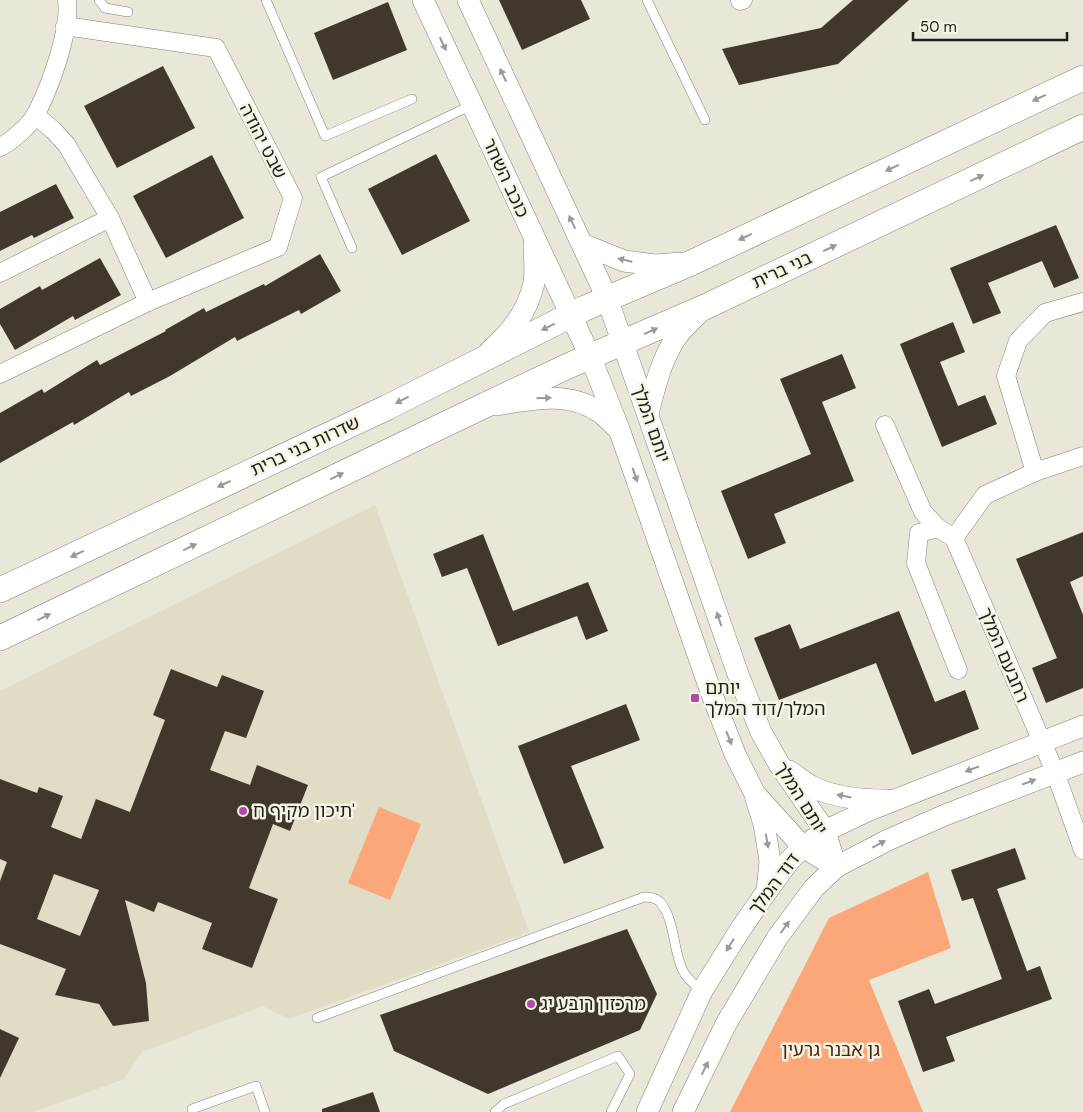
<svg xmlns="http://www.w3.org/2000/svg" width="1083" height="1112" font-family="'DM Sans','Noto Sans Hebrew',sans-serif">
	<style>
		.built { fill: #e0dcc5 }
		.green { fill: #fba77a }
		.building { fill: #40382d; fill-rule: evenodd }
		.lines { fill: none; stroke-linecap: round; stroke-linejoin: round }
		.service-casing { stroke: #838173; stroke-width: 10 }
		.minor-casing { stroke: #838173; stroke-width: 19 }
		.tertiary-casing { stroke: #838173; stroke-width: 22 }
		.secondary-casing { stroke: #838173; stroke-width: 26 }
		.service { stroke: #fff; stroke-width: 9 }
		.minor { stroke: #fff; stroke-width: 18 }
		.tertiary { stroke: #fff; stroke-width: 21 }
		.secondary { stroke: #fff; stroke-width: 25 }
		.oneway { fill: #9a9997 }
		.poi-dot { fill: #b248a9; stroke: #f6f4e4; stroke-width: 2 }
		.labels { text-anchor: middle; stroke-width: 5; stroke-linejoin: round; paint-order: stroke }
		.street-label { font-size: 18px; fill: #1e1d17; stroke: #f6f4e4 }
		.poi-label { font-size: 18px; fill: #1e1d17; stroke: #f6f4e4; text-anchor: start }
		.park-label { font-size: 18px; fill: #442310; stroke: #f6f4e4 }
	</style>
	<rect width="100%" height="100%" fill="#e9e7d7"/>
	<!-- built -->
	<path class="built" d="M375,505L529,932L289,1019L263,1006L142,1052L124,1079L34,1112H0V691Z"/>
	<!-- green -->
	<g class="green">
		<path d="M379,807L421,824L390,900L348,883Z"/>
		<path d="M928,872L951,948L869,980L923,1112H730L829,918Z"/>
	</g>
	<!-- building -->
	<g class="building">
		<path d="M499,0H581L590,19L522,50Z"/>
		<path d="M853,0H909L838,64L739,85L722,49L821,28Z"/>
		<path d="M388,2L407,50L333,80L314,33Z"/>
		<path d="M163,66L195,128L117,168L84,106Z"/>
		<path d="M436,154L470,221L402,255L368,189Z"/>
		<path d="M212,155L244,218L166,258L133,196Z"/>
		<path d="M56,184L74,218L34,238L32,235L0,251V212Z"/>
		<path d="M1056,225L1079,278L1054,288L1042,261L988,283L1001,313L973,324L950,268Z"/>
		<path d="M320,254L341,291L301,314L299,310L237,341L235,337L170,376L131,396L129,392L74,425L73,422L0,463V413L42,389L44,393L97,360L100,365L166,331L165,330L204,308L206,312L264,284L265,286Z"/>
		<path d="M100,258L121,295L75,320L73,316L15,350L0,324V309L40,286L42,290Z"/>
		<path d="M953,322L965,352L940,362L958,406L985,395L997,424L942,447L900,344Z"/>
		<path d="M842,354L856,388L822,402L854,481L774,514L786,543L748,559L721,491L811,454L780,379Z"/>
		<path d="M1083,532V576L1070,582L1083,615V688L1046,703L1032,668L1057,658L1016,559Z"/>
		<path d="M483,534L513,611L588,582L608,631L586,640L577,616L498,646L467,568L442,577L433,554Z"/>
		<path d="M899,611L935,702L965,690L979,729L912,755L876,663L779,700L754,638L790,624L800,649Z"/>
		<path d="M171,669L217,687L222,675L264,691L246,738L225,731L210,770L250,785L257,765L308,785L290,831L273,824L249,888L278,899L252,968L202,949L212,923L158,902L154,912L125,900L146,983L149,1021L113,1026L99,1004L55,995L66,969L0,944V881L7,862L0,859V779L37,793L39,787L63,796L51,827L81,839L96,799L130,812L165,720L153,715ZM54,874L99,890L80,936L37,919Z"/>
		<path d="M626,704L640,740L571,766L604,848L564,864L518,746Z"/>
		<path d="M1015,848L1026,879L997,889L1027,971L1040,966L1052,999L946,1037L955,1061L923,1072L898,1001L929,989L935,1004L1002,979L973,898L962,901L951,870Z"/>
		<path d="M627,929L657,994L640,1030L488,1094L394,1051L380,1015Z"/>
		<path d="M0,1029L19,1038L0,1078Z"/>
		<path d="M373,1092L380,1112H322V1109Z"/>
	</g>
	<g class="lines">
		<!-- service casing -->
		<g class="service-casing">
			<g id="service">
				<path d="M99,0L105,8L128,12"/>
				<path d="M266,0L325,136L412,99"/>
				<path d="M647,0L705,120"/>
				<path d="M352,248L321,177L472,105"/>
				<path d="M317,1018L644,897C649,897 655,898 659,901C675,917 673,952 683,971C687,979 695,985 702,991"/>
				<path d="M193,1112L192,1109L256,1086L265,1112"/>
				<path d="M495,1112L504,1104L618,1056L630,1074L611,1112"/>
			</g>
		</g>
		<!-- minor casing -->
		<g class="minor-casing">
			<g id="minor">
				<path d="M740,1L743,0"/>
				<path d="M35,115L53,130L66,144L110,218L148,302"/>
				<path d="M0,147C11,142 30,125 36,114C50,87 71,30 67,0"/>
				<path d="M0,273L110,218"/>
				<path d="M0,374L148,302L278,247L293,198L216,48L65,26"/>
				<path d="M885,425L923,512L938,528"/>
				<path d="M1083,456L1035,472L985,495L954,538L1055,772L1083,850"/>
				<path d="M1035,472L1006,376L1018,341L1045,313L1083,302"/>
				<path d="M954,538L938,528L919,533L916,563L958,670"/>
			</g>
		</g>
		<!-- tertiary casing -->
		<g class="tertiary-casing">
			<g id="tertiary">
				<path d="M423,0L590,356L619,429L711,692L735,754L755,794L803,847L836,867"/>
				<path d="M468,0L607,298L739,677L761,732L779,764L825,831L836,867"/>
				<path d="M582,244L624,261L655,265L683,263"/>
				<path d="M490,351C512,331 527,313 534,283C536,271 534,256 534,244"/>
				<path d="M496,405C532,399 569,390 601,413C607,418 613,424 618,429"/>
				<path d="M648,414C655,386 661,360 677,336C684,327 694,318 702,310"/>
				<path d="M789,771C797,776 805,783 813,787C835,798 863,800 887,800"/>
				<path d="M756,799L764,824L770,861L767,891"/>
				<path d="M647,1112L702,991L740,930L767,891L789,861L803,847L825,831L867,811L1083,726"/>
				<path d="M683,1112L726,1024L777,938L814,888L836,867L888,840L945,815L1083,762"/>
			</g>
		</g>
		<!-- secondary casing -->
		<g class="secondary-casing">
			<g id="secondary">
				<path d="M0,590L388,407L583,309L691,263L1083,78"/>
				<path d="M0,638L479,408L568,366L705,307L1083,127"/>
			</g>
		</g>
		<!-- service -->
		<use href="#service" class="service"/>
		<!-- minor -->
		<use href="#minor" class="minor"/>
		<!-- tertiary -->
		<use href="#tertiary" class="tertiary"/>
		<!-- secondary -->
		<use href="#secondary" class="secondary"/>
	</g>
	<!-- one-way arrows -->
	<defs><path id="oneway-solid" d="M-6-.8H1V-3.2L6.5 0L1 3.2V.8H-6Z" transform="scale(1.25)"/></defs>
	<g class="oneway">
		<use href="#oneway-solid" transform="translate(443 44) rotate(65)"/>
		<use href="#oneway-solid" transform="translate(503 75) rotate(-115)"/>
		<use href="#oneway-solid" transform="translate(1039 98) rotate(155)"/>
		<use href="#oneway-solid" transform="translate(892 168) rotate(155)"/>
		<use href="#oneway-solid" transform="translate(977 178) rotate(-25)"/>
		<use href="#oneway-solid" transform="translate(572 222) rotate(-115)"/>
		<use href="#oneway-solid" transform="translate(745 237) rotate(155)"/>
		<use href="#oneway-solid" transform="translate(830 248) rotate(-25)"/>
		<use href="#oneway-solid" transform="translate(625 260) rotate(-167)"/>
		<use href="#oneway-solid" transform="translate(548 327) rotate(154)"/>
		<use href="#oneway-solid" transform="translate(651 331) rotate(-24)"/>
		<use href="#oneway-solid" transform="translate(544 398) rotate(-2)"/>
		<use href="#oneway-solid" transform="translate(402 400) rotate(153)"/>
		<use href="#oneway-solid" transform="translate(635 475) rotate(71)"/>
		<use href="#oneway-solid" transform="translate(337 476) rotate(-26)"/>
		<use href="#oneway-solid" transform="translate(224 484) rotate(155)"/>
		<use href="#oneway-solid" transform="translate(190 547) rotate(-26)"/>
		<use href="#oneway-solid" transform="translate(77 554) rotate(155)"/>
		<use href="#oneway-solid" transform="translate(44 617) rotate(-26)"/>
		<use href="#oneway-solid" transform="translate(719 619) rotate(-109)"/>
		<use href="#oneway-solid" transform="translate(729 738) rotate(68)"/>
		<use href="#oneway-solid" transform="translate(972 769) rotate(159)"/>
		<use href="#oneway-solid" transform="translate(1029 782) rotate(-21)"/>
		<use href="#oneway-solid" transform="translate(844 796) rotate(-169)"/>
		<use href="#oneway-solid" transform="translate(767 841) rotate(80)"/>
		<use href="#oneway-solid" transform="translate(879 844) rotate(-28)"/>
		<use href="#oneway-solid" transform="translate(785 927) rotate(-54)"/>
		<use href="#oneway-solid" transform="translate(730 945) rotate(122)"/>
		<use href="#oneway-solid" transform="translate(705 1068) rotate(-64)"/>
	</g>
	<!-- markers -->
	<g class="poi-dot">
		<rect x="690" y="693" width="10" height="10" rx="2.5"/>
		<circle cx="243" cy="811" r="5"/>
		<circle cx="531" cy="1004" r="5"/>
	</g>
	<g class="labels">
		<!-- street labels -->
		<g class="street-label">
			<text transform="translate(263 141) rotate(63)" y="6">שבט יהודה</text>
			<text transform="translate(506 178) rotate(65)" y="6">כוכב השחר</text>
			<text transform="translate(782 270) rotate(-25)" y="6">בני ברית</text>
			<text transform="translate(651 423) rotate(71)" y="6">יותם המלך</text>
			<text transform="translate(305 446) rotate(-25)" y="6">שדרות בני ברית</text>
			<text transform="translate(1004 655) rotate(67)" y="6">רחבעם המלך</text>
			<text transform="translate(801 798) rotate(58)" y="6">יותם המלך</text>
			<text transform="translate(774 884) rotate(-53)" y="6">דוד המלך</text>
		</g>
		<!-- poi labels -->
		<g class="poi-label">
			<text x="705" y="694">יותם<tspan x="705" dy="21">המלך/דוד המלך</tspan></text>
			<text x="253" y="817">תיכון מקיף ח'</text>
			<text x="541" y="1010">מרכזון רובע יג</text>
		</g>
		<!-- park labels -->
		<g class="park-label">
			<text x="831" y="1056">גן אבנר גרעין</text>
		</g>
	</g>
	<!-- scale -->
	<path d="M913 32v8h154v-8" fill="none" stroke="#1e1d17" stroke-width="2.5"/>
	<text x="920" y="32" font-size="15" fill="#1e1d17" stroke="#f6f4e4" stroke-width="4" paint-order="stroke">50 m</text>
</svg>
